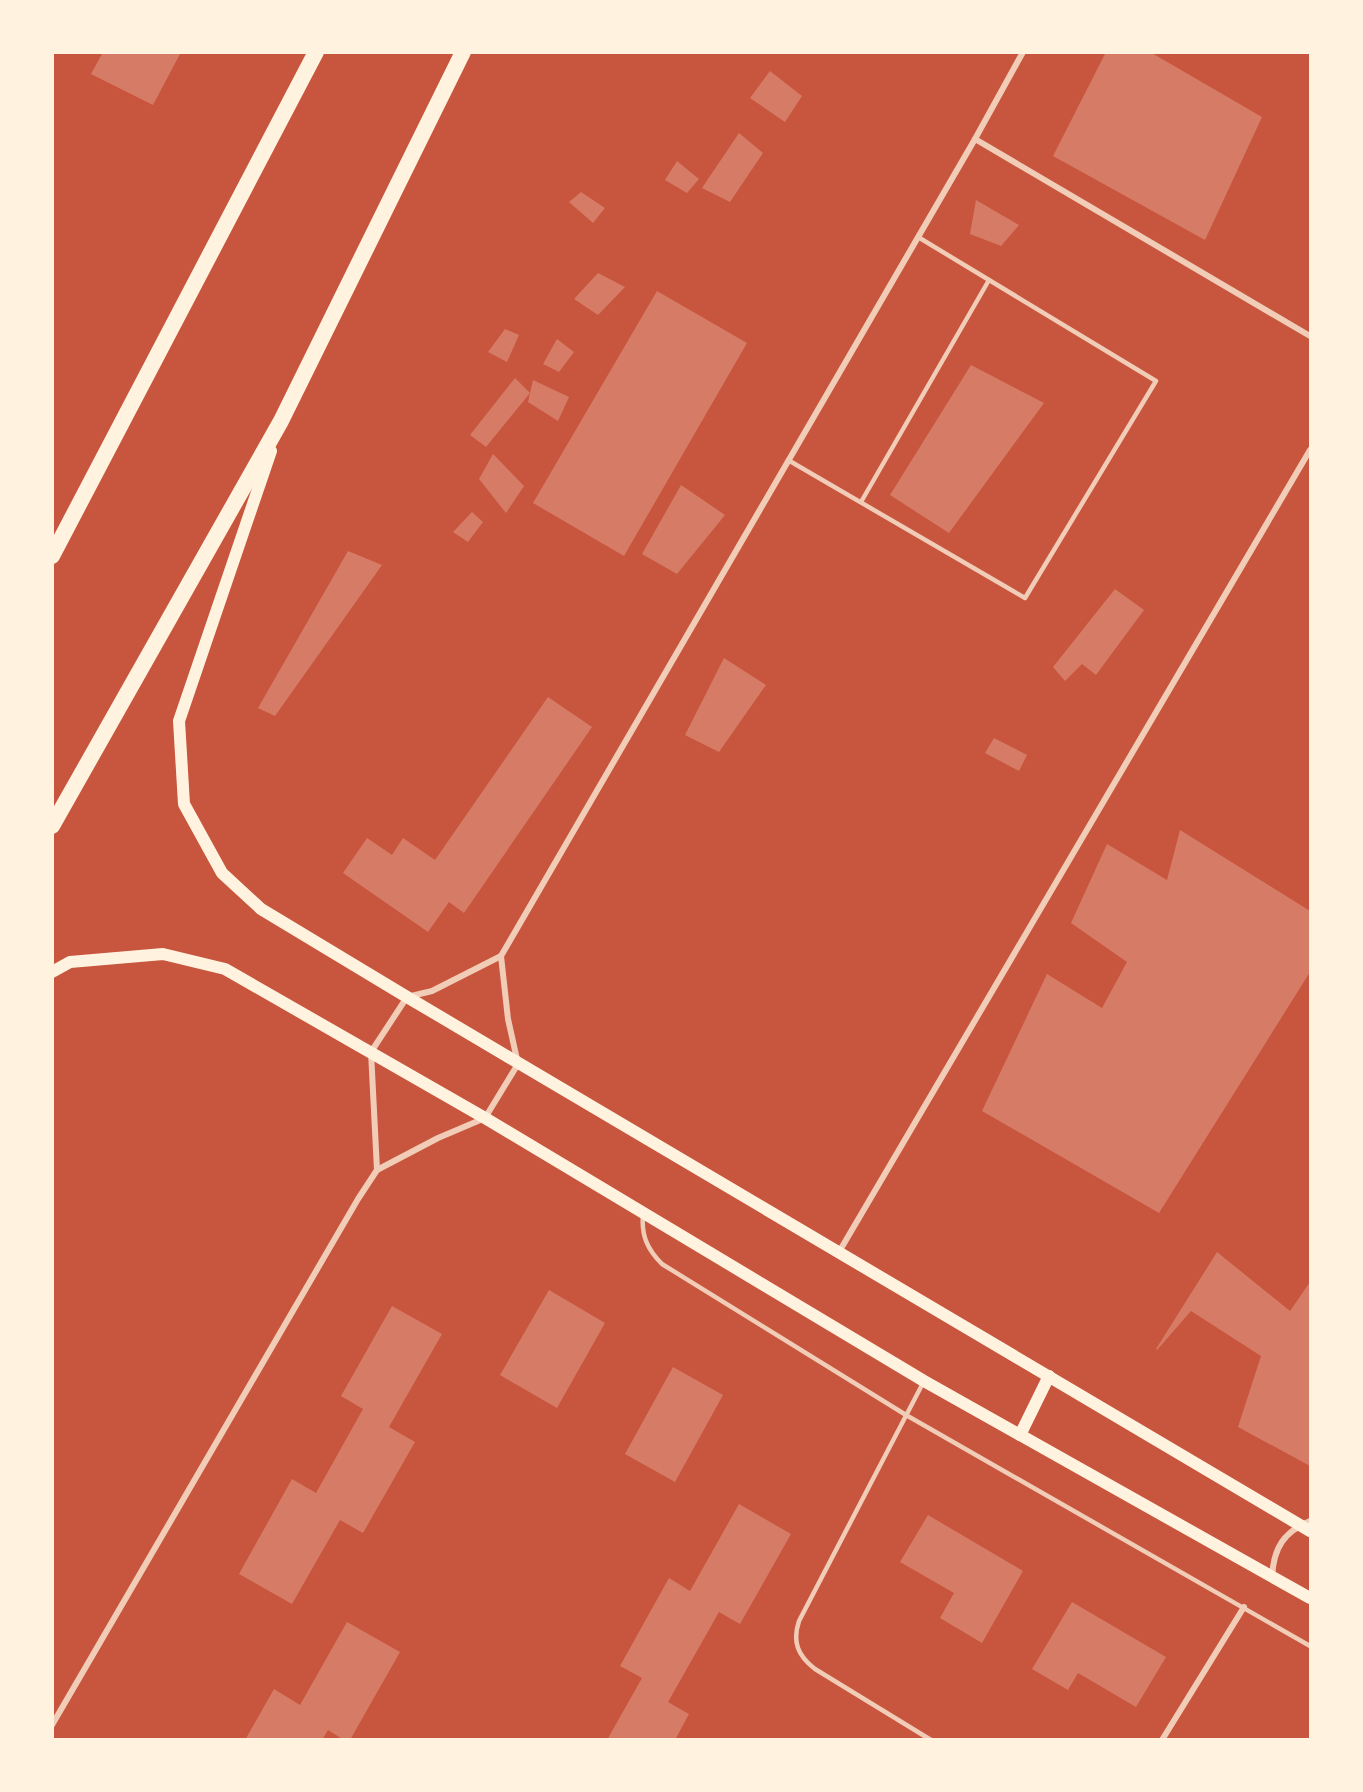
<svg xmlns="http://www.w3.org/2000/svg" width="1363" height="1792" font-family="'Nunito Sans',sans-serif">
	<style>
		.building { fill: #d67c66 }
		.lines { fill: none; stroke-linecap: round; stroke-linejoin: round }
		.service { stroke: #f1ccb7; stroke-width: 4.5 }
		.minor { stroke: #f1ccb7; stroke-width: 6 }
		.secondary { stroke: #fff3e0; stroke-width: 12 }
		.trunk { stroke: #fff3e0; stroke-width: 16 }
	</style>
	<rect width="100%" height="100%" fill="#c8553d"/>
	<!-- building -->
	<g class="building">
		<path d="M103,52H181L153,105L91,74Z"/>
		<path d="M1106,52H1150L1262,117L1205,240L1053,156Z"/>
		<path d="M770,71L802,96L785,122L750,98Z"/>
		<path d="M739,133L763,153L730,202L702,188Z"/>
		<path d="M677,161L699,179L687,193L665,180Z"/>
		<path d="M581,192L605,208L593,223L569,202Z"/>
		<path d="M976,200L1019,225L1001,246L970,234Z"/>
		<path d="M598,273L625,287L598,315L574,299Z"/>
		<path d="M657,291L747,343L624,556L533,503Z"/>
		<path d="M505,329L519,335L507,362L488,352Z"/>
		<path d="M557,339L574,352L559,372L543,364Z"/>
		<path d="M971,365L1044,403L949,533L890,495Z"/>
		<path d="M515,378L530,393L486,447L470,435Z"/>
		<path d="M533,380L569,397L558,421L528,402Z"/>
		<path d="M493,454L524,486L506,513L479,479Z"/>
		<path d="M681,485L725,515L677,574L642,554Z"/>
		<path d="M472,512L483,522L468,542L453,532Z"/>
		<path d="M348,551L382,565L275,716L258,708Z"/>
		<path d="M1115,589L1144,610L1096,675L1082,664L1065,681L1053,667Z"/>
		<path d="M724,658L766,685L719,752L685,735Z"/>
		<path d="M548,697L592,727L464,913L449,902L428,932L343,873L367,838L392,855L403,838L435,860Z"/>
		<path d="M994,738L1027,755L1019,771L985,753Z"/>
		<path d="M1180,830L1310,911V972L1159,1213L982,1111L1047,974L1102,1008L1127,962L1071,923L1107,844L1167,880Z"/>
		<path d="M1217,1252L1290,1311L1310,1282V1466L1238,1427L1261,1356L1191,1311L1157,1350L1156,1349Z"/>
		<path d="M549,1290L605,1323L557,1408L500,1375Z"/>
		<path d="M392,1306L442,1334L389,1427L415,1442L363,1533L340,1520L292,1604L239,1574L292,1479L316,1493L363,1409L341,1396Z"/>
		<path d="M673,1367L723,1395L675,1482L625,1454Z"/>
		<path d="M739,1504L791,1534L740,1624L719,1612L668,1702L689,1714L675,1740H607L642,1678L620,1666L669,1578L690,1591Z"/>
		<path d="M928,1515L1023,1571L982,1643L940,1618L954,1593L900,1562Z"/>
		<path d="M1072,1602L1166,1657L1136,1707L1078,1673L1068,1690L1032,1669Z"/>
		<path d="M347,1622L400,1652L350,1740H344L328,1730L322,1740H245L274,1689L300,1705Z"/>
	</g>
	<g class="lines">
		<!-- service -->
		<g class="service">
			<path d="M788,460L1025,598L1156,381L918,237"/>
			<path d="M861,502L989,280"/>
			<path d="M643,1215C641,1236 648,1250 662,1264L906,1415L1310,1646"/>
			<path d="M923,1383L799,1621C792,1642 798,1656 815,1669L931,1740"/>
		</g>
		<!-- minor -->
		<g class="minor">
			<path d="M975,139L1310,336"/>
			<path d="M377,1170L371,1052L407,997L432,991L501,956L975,139L1023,52"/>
			<path d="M839,1252L1310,450"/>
			<path d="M1272,1576C1274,1547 1284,1532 1310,1521"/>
			<path d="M52,1725L358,1199L377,1170L438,1138L485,1118L518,1064L508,1019L501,956"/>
			<path d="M1162,1740L1244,1607"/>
		</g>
		<!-- secondary -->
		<g class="secondary">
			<path d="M271,451L179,721L184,804L222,873L261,909L407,997L1310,1531"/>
			<path d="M52,972L70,962L163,954L225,969L485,1118L924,1381L1310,1598"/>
			<path d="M1020,1435L1049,1376"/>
		</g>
		<!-- trunk -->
		<g class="trunk">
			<path d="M52,556L316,52"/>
			<path d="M52,826L281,421L463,52"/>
		</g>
	</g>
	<!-- border -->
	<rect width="1363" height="1792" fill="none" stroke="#fff3e0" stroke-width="108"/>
</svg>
